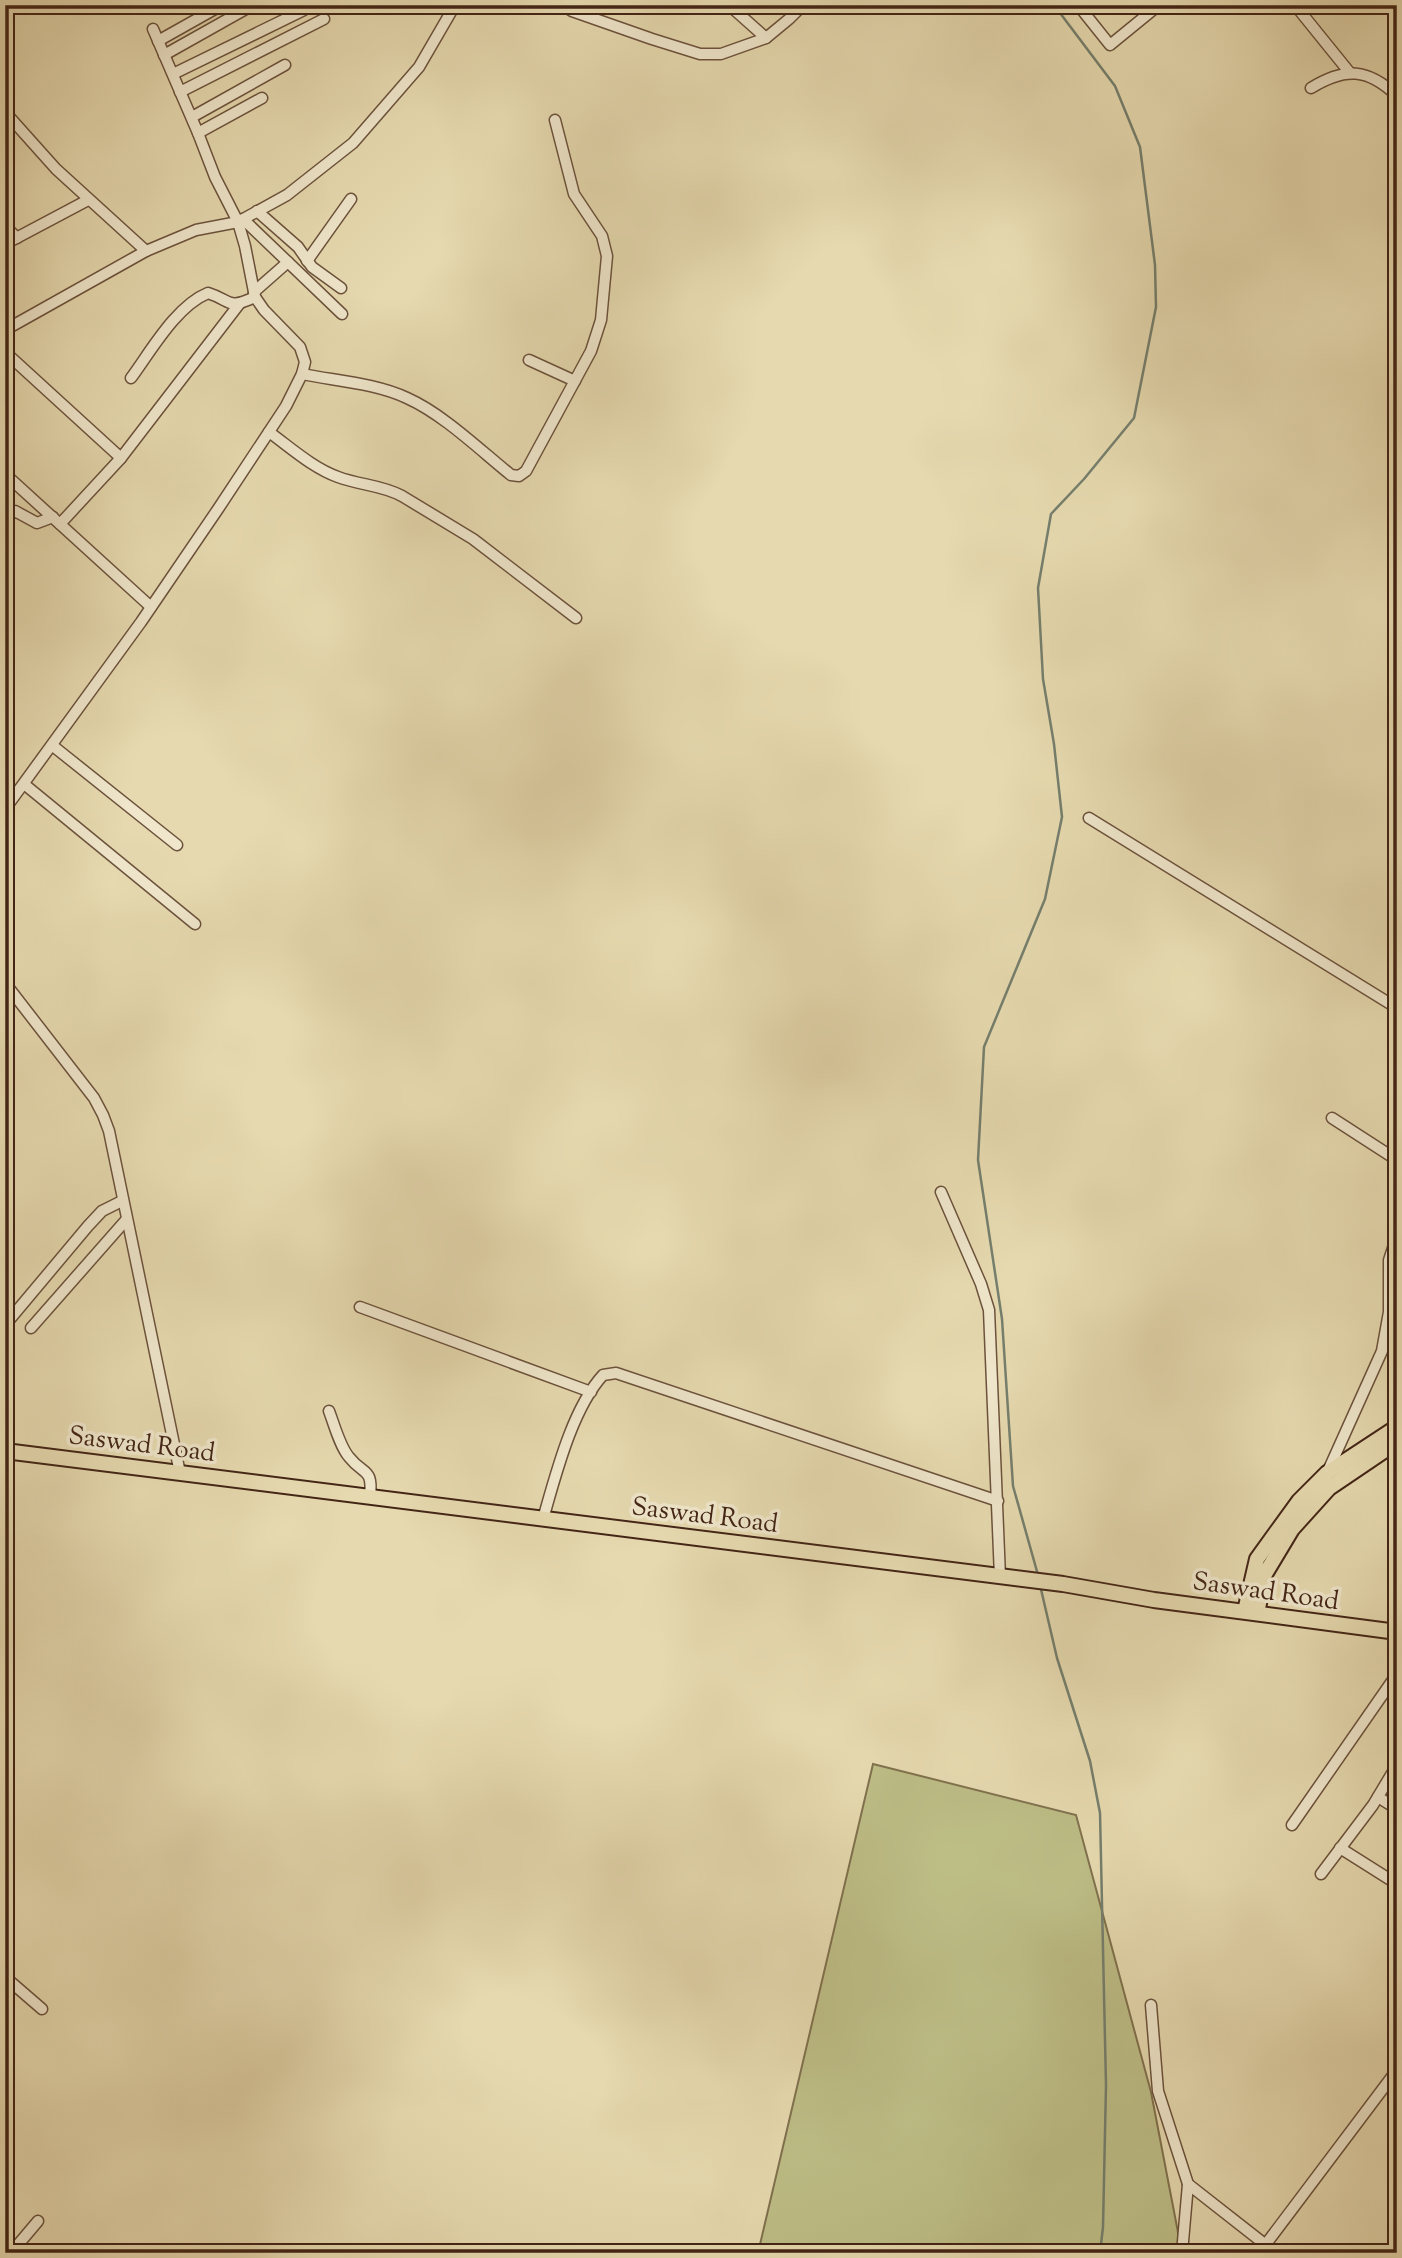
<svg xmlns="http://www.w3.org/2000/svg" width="1402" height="2258" font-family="'Sorts Mill Goudy',serif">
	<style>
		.green { fill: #bdbd86; stroke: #80714e; stroke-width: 2 }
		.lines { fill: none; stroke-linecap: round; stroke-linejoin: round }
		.stream { stroke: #757f6d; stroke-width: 2.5 }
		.minor-casing { stroke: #6c523c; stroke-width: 13 }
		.highway-casing { stroke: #432516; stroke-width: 18 }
		.minor { stroke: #efe6cb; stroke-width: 10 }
		.highway { stroke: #e6d9af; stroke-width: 14 }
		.labels { text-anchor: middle; stroke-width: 7; stroke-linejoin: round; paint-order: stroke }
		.street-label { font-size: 26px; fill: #432516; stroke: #efe6cb }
	</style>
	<rect width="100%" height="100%" fill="#e6d9af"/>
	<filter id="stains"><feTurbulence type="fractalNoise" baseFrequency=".00286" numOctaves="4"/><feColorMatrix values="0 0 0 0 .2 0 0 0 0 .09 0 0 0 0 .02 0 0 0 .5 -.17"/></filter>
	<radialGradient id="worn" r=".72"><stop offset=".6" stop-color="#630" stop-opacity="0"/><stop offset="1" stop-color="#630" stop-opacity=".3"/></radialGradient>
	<!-- green -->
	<path class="green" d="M873,1764L1076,1815L1151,2092L1182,2253H758Z"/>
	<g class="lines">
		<!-- stream -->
		<g class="stream">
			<path d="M1038,1575L1013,1486L1002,1319L978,1160L984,1047L1045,899L1062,817L1054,744L1043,679L1038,588L1051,514L1084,479L1134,418L1156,307L1155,265L1140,147L1115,86L1054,5"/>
			<path d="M1040,1585L1057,1658L1090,1761L1100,1813L1106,2085L1103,2227L1100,2253"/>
		</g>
		<!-- minor casing -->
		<g class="minor-casing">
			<g id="minor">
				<path d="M563,5L572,11L652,39L700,54H721L766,38L789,19L803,5"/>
				<path d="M729,5L766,38"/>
				<path d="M1078,5L1110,45L1159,5"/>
				<path d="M1295,5L1350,73"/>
				<path d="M158,41L222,5"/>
				<path d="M164,55L253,5"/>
				<path d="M173,74L304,10"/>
				<path d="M1311,88C1345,67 1368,68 1397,96"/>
				<path d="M180,92L324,19"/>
				<path d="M5,112L56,169L146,251"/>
				<path d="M192,117L285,65"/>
				<path d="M198,133L262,98"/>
				<path d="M257,211L298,247L312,267L341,288"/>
				<path d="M243,219L342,314"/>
				<path d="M5,226L17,238"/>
				<path d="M5,244L88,200"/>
				<path d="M307,261L351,199"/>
				<path d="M254,292L288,262"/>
				<path d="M5,330L146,251L196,230L238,222L287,195L353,143L419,67L455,5"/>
				<path d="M5,352L121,458"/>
				<path d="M529,360L575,381"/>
				<path d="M302,374C336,381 375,383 407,398C443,414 480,450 511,475L519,476L526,471L591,351L601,320L607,256L602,236L574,194L555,120"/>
				<path d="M131,378C151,351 176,306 208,293C233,301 226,310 255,297"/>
				<path d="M269,432C291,448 313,468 338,477C359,485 382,485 402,496L473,539L576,618"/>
				<path d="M5,474L151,607"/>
				<path d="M5,519L15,511L37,523L53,517"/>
				<path d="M60,524L121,458L240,303"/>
				<path d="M53,746L177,845"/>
				<path d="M24,784L195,924"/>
				<path d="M5,809L141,622L218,509L286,406L302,374L305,362L300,347L264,310L255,297L245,246L238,222L215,177L198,133L153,29"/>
				<path d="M1089,818L1397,1008"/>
				<path d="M5,983L94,1098L103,1115L109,1131L180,1473"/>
				<path d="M1332,1118L1397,1160"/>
				<path d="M941,1192L981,1284L989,1310L1000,1577"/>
				<path d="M360,1307L591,1392"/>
				<path d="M5,1325L88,1226L102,1211L122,1201"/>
				<path d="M31,1328L126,1220"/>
				<path d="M329,1411C334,1424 340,1447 349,1457C364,1476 373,1467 370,1497"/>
				<path d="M1328,1471L1382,1351L1389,1312V1260L1397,1236"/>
				<path d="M543,1519C556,1474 572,1409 603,1375L616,1373L998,1501"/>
				<path d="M1378,1797L1397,1809"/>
				<path d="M1292,1825L1397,1674"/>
				<path d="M1340,1848L1397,1884"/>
				<path d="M1321,1874L1373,1805L1397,1765"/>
				<path d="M5,1977L42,2009"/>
				<path d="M1151,2005L1158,2091L1188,2184L1182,2253"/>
				<path d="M1188,2184L1276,2253"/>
				<path d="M1266,2244L1397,2070"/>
				<path d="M11,2253L38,2221"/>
				<path d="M1393,2253L1397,2248"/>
			</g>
		</g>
		<!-- highway casing -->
		<g class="highway-casing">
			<g id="highway">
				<path d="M5,1451L1063,1584L1154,1600L1397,1632"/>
				<path d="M1245,1611L1257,1559L1299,1501L1327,1473L1397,1427"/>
				<path d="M1257,1613L1265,1574L1292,1529L1329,1488L1397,1442"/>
			</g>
		</g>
		<!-- minor -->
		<use href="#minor" class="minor"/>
		<!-- highway -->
		<use href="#highway" class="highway"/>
	</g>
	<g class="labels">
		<!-- street labels -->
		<g class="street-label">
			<text transform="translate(142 1443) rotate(7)" y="9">Saswad Road</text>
			<text transform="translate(705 1514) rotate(7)" y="9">Saswad Road</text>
			<text transform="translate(1266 1590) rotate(8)" y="9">Saswad Road</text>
		</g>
	</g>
	<!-- margin -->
	<rect width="1402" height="2258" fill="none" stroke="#e6d9af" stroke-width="28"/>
	<rect x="7" y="7" width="1388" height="2244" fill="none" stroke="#432516" stroke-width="3.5"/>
	<rect x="14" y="14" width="1374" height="2230" fill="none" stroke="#432516" stroke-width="2"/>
	<rect width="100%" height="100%" filter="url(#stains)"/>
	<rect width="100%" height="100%" fill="url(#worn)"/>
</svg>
